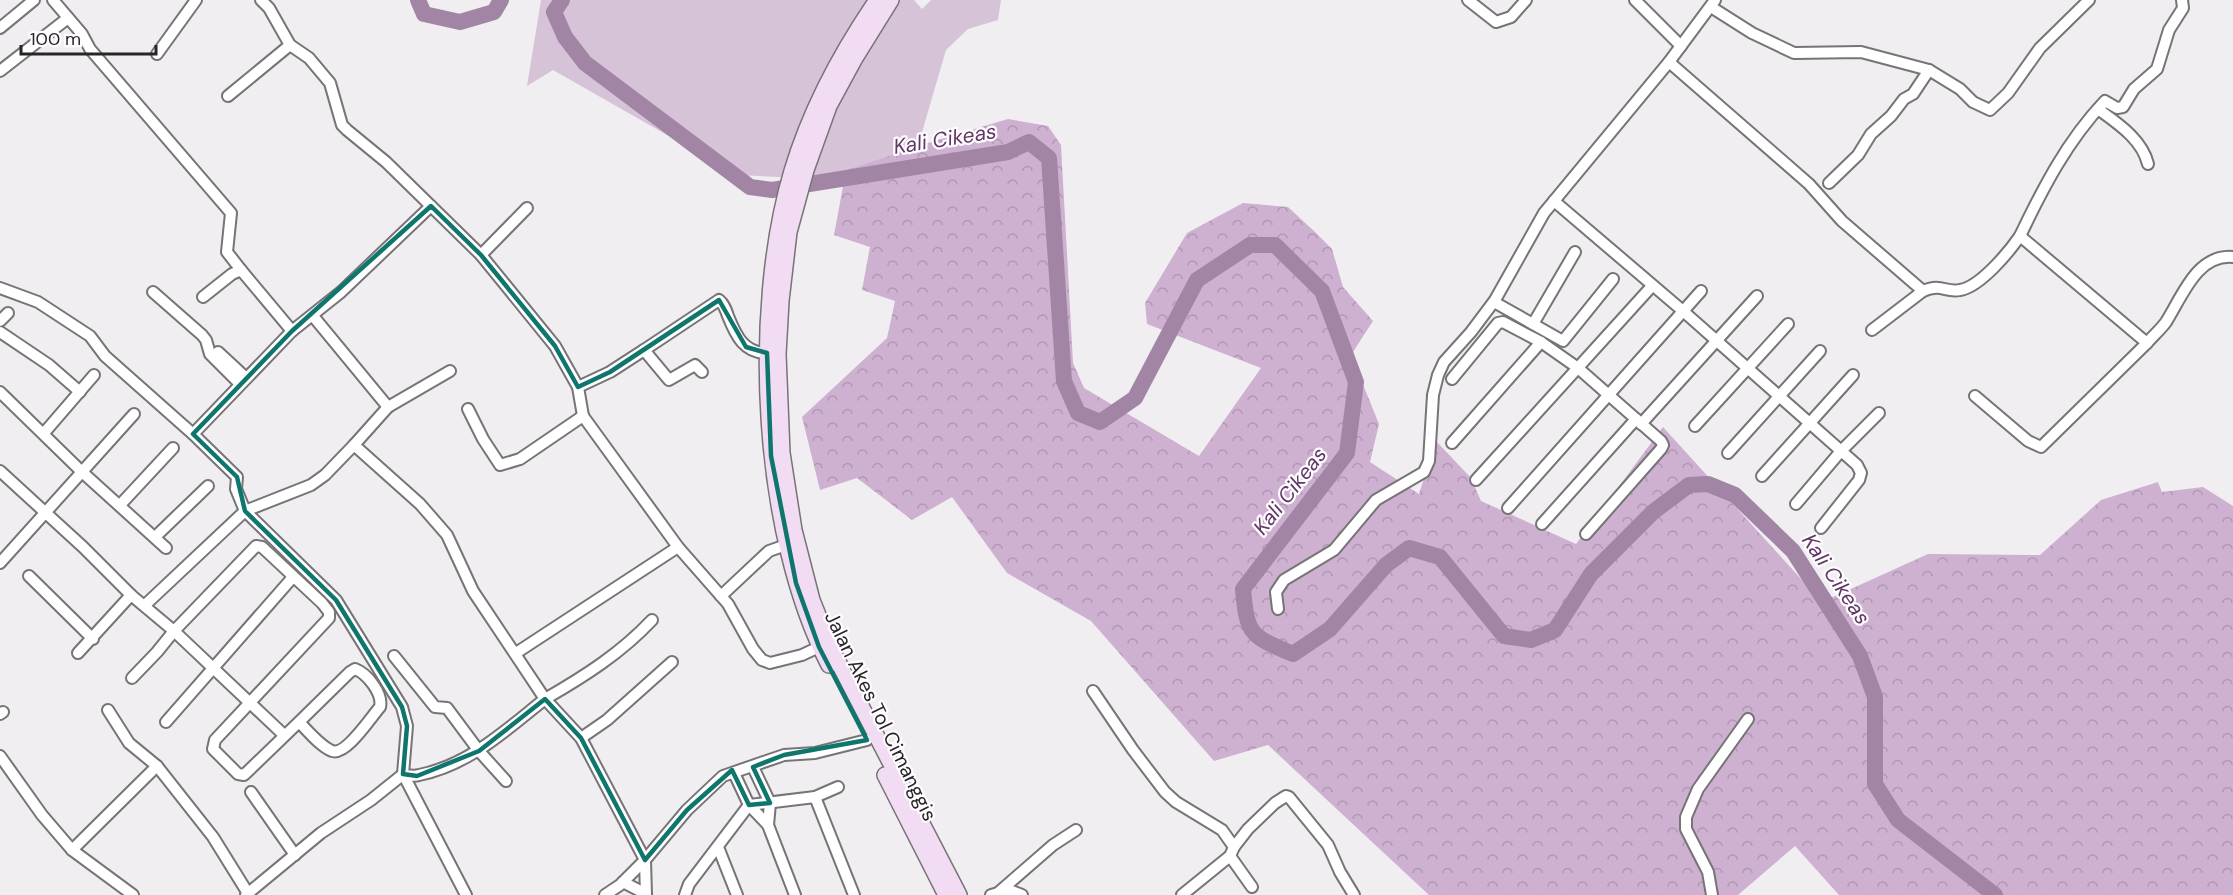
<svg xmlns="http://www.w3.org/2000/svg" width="2233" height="895" font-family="'DM Sans',sans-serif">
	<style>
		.grass { fill: #d6c3d7 }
		.forest { fill: url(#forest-crowns) }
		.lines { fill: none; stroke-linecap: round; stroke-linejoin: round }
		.river { stroke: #a285a4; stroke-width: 16 }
		.street-casing { stroke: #767476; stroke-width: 14 }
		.secondary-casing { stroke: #767476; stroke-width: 18 }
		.street { stroke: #fff; stroke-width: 10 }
		.secondary { stroke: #f1dcf3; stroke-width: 15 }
		.marked { fill: none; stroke: #0f766e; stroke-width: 4.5; stroke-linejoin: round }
		.labels { text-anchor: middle; stroke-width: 4.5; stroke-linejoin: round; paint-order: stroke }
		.street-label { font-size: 20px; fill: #272527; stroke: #fffcff }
		.water-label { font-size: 21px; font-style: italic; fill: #603864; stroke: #fffcff }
	</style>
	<defs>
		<pattern id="forest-crowns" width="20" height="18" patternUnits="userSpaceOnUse" patternTransform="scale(1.5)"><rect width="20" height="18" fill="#ceb0d0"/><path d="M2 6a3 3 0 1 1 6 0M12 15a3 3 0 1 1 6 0" fill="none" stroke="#b197b3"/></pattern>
	</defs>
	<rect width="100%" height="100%" fill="#f1eef2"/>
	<!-- grass -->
	<path class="grass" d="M541,0H914L922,9L931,0H1001L998,20L968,29L946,50L918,146L846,170L796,178L737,175L553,70L527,86Z"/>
	<!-- forest -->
	<path class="forest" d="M1008,119L1048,126L1061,145L1073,363L1084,388L1199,456L1261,368L1147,324L1145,303L1187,233L1243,203L1288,207L1316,233L1332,249L1343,287L1373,321L1351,355L1379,424L1370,462L1419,494L1436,441L1471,478L1481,501L1576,544L1663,427L1822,602L1928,554L2040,555L2101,500L2158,482L2162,492L2203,487L2233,506V895H1839L1795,846L1738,895H1429L1268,745L1214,761L1091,621L1007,573L952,497L912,520L857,478L820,490L802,417L887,338L895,301L862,290L870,247L834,235L846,170L918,146Z"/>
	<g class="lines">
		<!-- river -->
		<g class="river">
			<path d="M418,0L424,14L460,22L494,12L501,0"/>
			<path d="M562,0L554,12L565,37L585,63L750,187L772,190L1008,152L1029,142L1049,158L1064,381L1078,413L1100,422L1135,398L1197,280L1250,245H1275L1322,291L1356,382L1347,453L1243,589C1247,636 1251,636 1293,654L1330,629L1386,565L1409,548L1440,557L1504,636L1531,640L1555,630L1591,574L1653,512L1689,485L1708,484L1735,495L1793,551L1860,656L1875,697V784L1898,820L1995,895"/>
		</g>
		<!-- street casing -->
		<g class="street-casing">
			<g id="street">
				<path d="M53,0L82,34L90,49L231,213L227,252L241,270"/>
				<path d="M261,0L269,8L290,45L309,58L330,83L342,125L347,130L386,162L481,255L555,346L578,387L583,416L678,547L728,604L753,649L762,660L770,663L802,655L819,647"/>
				<path d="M1468,0L1496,22L1511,17L1526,0"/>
				<path d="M1635,0L1681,46"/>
				<path d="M1711,7L1752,33L1794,53L1861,52L1929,70L1960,89L1973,102L1990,110L2008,93L2040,48L2089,0"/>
				<path d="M0,28L34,0"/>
				<path d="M157,54L196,0"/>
				<path d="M1669,62L1809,184L1842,221L1923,291C1942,283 1945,293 1960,290C1980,287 2009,252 2020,236L2147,343C2153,336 2161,329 2166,322C2183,295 2197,254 2233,257"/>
				<path d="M0,71L68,18"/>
				<path d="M228,96L290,45"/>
				<path d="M2098,109C2117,123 2142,139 2148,164"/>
				<path d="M1829,183L1858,155L1871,134L1891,116L1904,99L1913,94L1929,70"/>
				<path d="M1554,201L1683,311L1857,465L1861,473L1859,480L1821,528"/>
				<path d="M2020,236C2043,188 2067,141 2105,101L2117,108L2123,107L2134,89L2157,69L2169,30L2183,8L2182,0"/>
				<path d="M481,255L527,208"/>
				<path d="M0,288L38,302L90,336L105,356L193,434L237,477L236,489L245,511L336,600L402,707L407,726L403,774L466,895"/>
				<path d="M153,292L202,335L206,340L210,354L240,384"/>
				<path d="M203,297L232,274L241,270L292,331"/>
				<path d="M1494,302L1563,341L1613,279"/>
				<path d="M313,316L388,407"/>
				<path d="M0,321L8,313"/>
				<path d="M1533,324L1575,252"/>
				<path d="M1872,330L1923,291"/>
				<path d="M0,332L49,365L80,392"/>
				<path d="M644,350L719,300C724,304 726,310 728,316C736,336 744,353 767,353"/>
				<path d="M218,352L246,378"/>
				<path d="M1452,379L1498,323L1503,322L1541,342L1578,368L1661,441L1663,445L1661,449L1586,534"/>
				<path d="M578,387L610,372L644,350L669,380L695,365L702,372"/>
				<path d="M0,392L81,471L166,548"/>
				<path d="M1975,396L2028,441L2041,447L2147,343"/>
				<path d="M468,409L483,439L500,465L520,459L583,416"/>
				<path d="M1641,424L1757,296"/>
				<path d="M1695,426L1788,324"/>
				<path d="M44,433L94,375"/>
				<path d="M193,434L292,331L341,292L431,206"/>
				<path d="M1452,443L1541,342"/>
				<path d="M1728,453L1820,351"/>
				<path d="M0,471L83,547L131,595L174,631L284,735"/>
				<path d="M1762,476L1853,375"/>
				<path d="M1476,480L1652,286"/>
				<path d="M1796,504L1841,451L1879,413"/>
				<path d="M120,505L173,448"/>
				<path d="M1508,508L1701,291"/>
				<path d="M1542,524L1636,419"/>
				<path d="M155,537L208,486"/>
				<path d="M0,563L134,414"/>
				<path d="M29,576L93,639"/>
				<path d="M721,596L769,551L786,545"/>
				<path d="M145,605L245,511L311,485L325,475L354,445"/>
				<path d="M1278,609L1276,592L1284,580L1334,550L1376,500L1424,472L1429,461L1433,395L1438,375L1444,362L1471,332L1495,300L1544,213L1669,62L1715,0"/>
				<path d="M78,653L131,595"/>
				<path d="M516,653L678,547"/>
				<path d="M394,656L435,707L447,708L479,751L506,781"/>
				<path d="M132,678L157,652L174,631L256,546L262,547L322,603L329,612V618L215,740L213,749L238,774L244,775L299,722C308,731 320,746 332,751C346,756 371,717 380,707C383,694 368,674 355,669L350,672L299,722"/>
				<path d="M1093,691L1133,750L1165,792L1176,802L1222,830L1234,847"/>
				<path d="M108,710L129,743L157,766L213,837L249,895"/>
				<path d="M0,714L3,712"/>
				<path d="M166,722L293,577"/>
				<path d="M581,738L607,720L672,662"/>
				<path d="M0,756L42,815L72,850L133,895"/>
				<path d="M753,767L770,803L768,825"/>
				<path d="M734,773L749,805L768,825L795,895"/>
				<path d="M251,792L295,855"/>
				<path d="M815,797L854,895"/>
				<path d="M718,847L737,895"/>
				<path d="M72,850L157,766"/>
				<path d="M1230,856L1252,887"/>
				<path d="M623,882L646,894"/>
				<path d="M999,892L1053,845L1076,830"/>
				<path d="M246,895L321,833L371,800L401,776C407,774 413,777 419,775C469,765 506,730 545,699L473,591L447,535L420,504L354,445L388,407L450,371"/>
				<path d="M605,895L620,885L645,860L687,810L723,776L784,755L815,753L867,740"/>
				<path d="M646,895L645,860L581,738L545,699C585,676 621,653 652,620"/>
				<path d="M685,895L689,884L749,805L815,797L838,787"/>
				<path d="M991,895L1009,890L1022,895"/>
				<path d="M1182,895L1230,856L1234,847L1248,829L1275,803L1286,796L1289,797L1328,845L1340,872L1354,895"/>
				<path d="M1712,895L1708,872L1686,829V817L1698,789L1748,719"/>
			</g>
		</g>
		<!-- secondary casing -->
		<g class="secondary-casing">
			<g id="secondary">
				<path d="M891,0L855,58L829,106L806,170L789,232L781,301L778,354L782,453L794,530L812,600L832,650L959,895"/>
				<path d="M829,665C761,534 750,312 792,171C810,111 842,51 877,0"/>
				<path d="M885,775L946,895"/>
			</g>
		</g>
		<!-- street -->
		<use href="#street" class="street"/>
		<!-- secondary -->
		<use href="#secondary" class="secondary"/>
	</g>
	<!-- marked area -->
	<path class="marked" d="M431,206L481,255L555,346L578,387L610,372L719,300L746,347L767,353L771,456L796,583L819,647L867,740L784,755L753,767L770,803L749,805L732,770L687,810L645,860L581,738L545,699L479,751L417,776L403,774L407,726L402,707L336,600L245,511L237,477L193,434L292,331Z"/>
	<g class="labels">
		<!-- street labels -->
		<g class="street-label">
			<text transform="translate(881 716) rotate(64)" y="7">Jalan Akes Tol Cimanggis</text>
		</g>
		<!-- water labels -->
		<g class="water-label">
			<text transform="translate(945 139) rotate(-9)" y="7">Kali Cikeas</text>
			<text transform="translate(1290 491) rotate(-52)" y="7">Kali Cikeas</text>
			<text transform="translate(1836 579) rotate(56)" y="7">Kali Cikeas</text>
		</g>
	</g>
	<!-- scale -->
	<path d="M21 45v9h135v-9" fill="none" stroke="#272527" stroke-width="3"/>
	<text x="30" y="45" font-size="18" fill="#272527" stroke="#fffcff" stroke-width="4.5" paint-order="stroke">100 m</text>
</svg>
